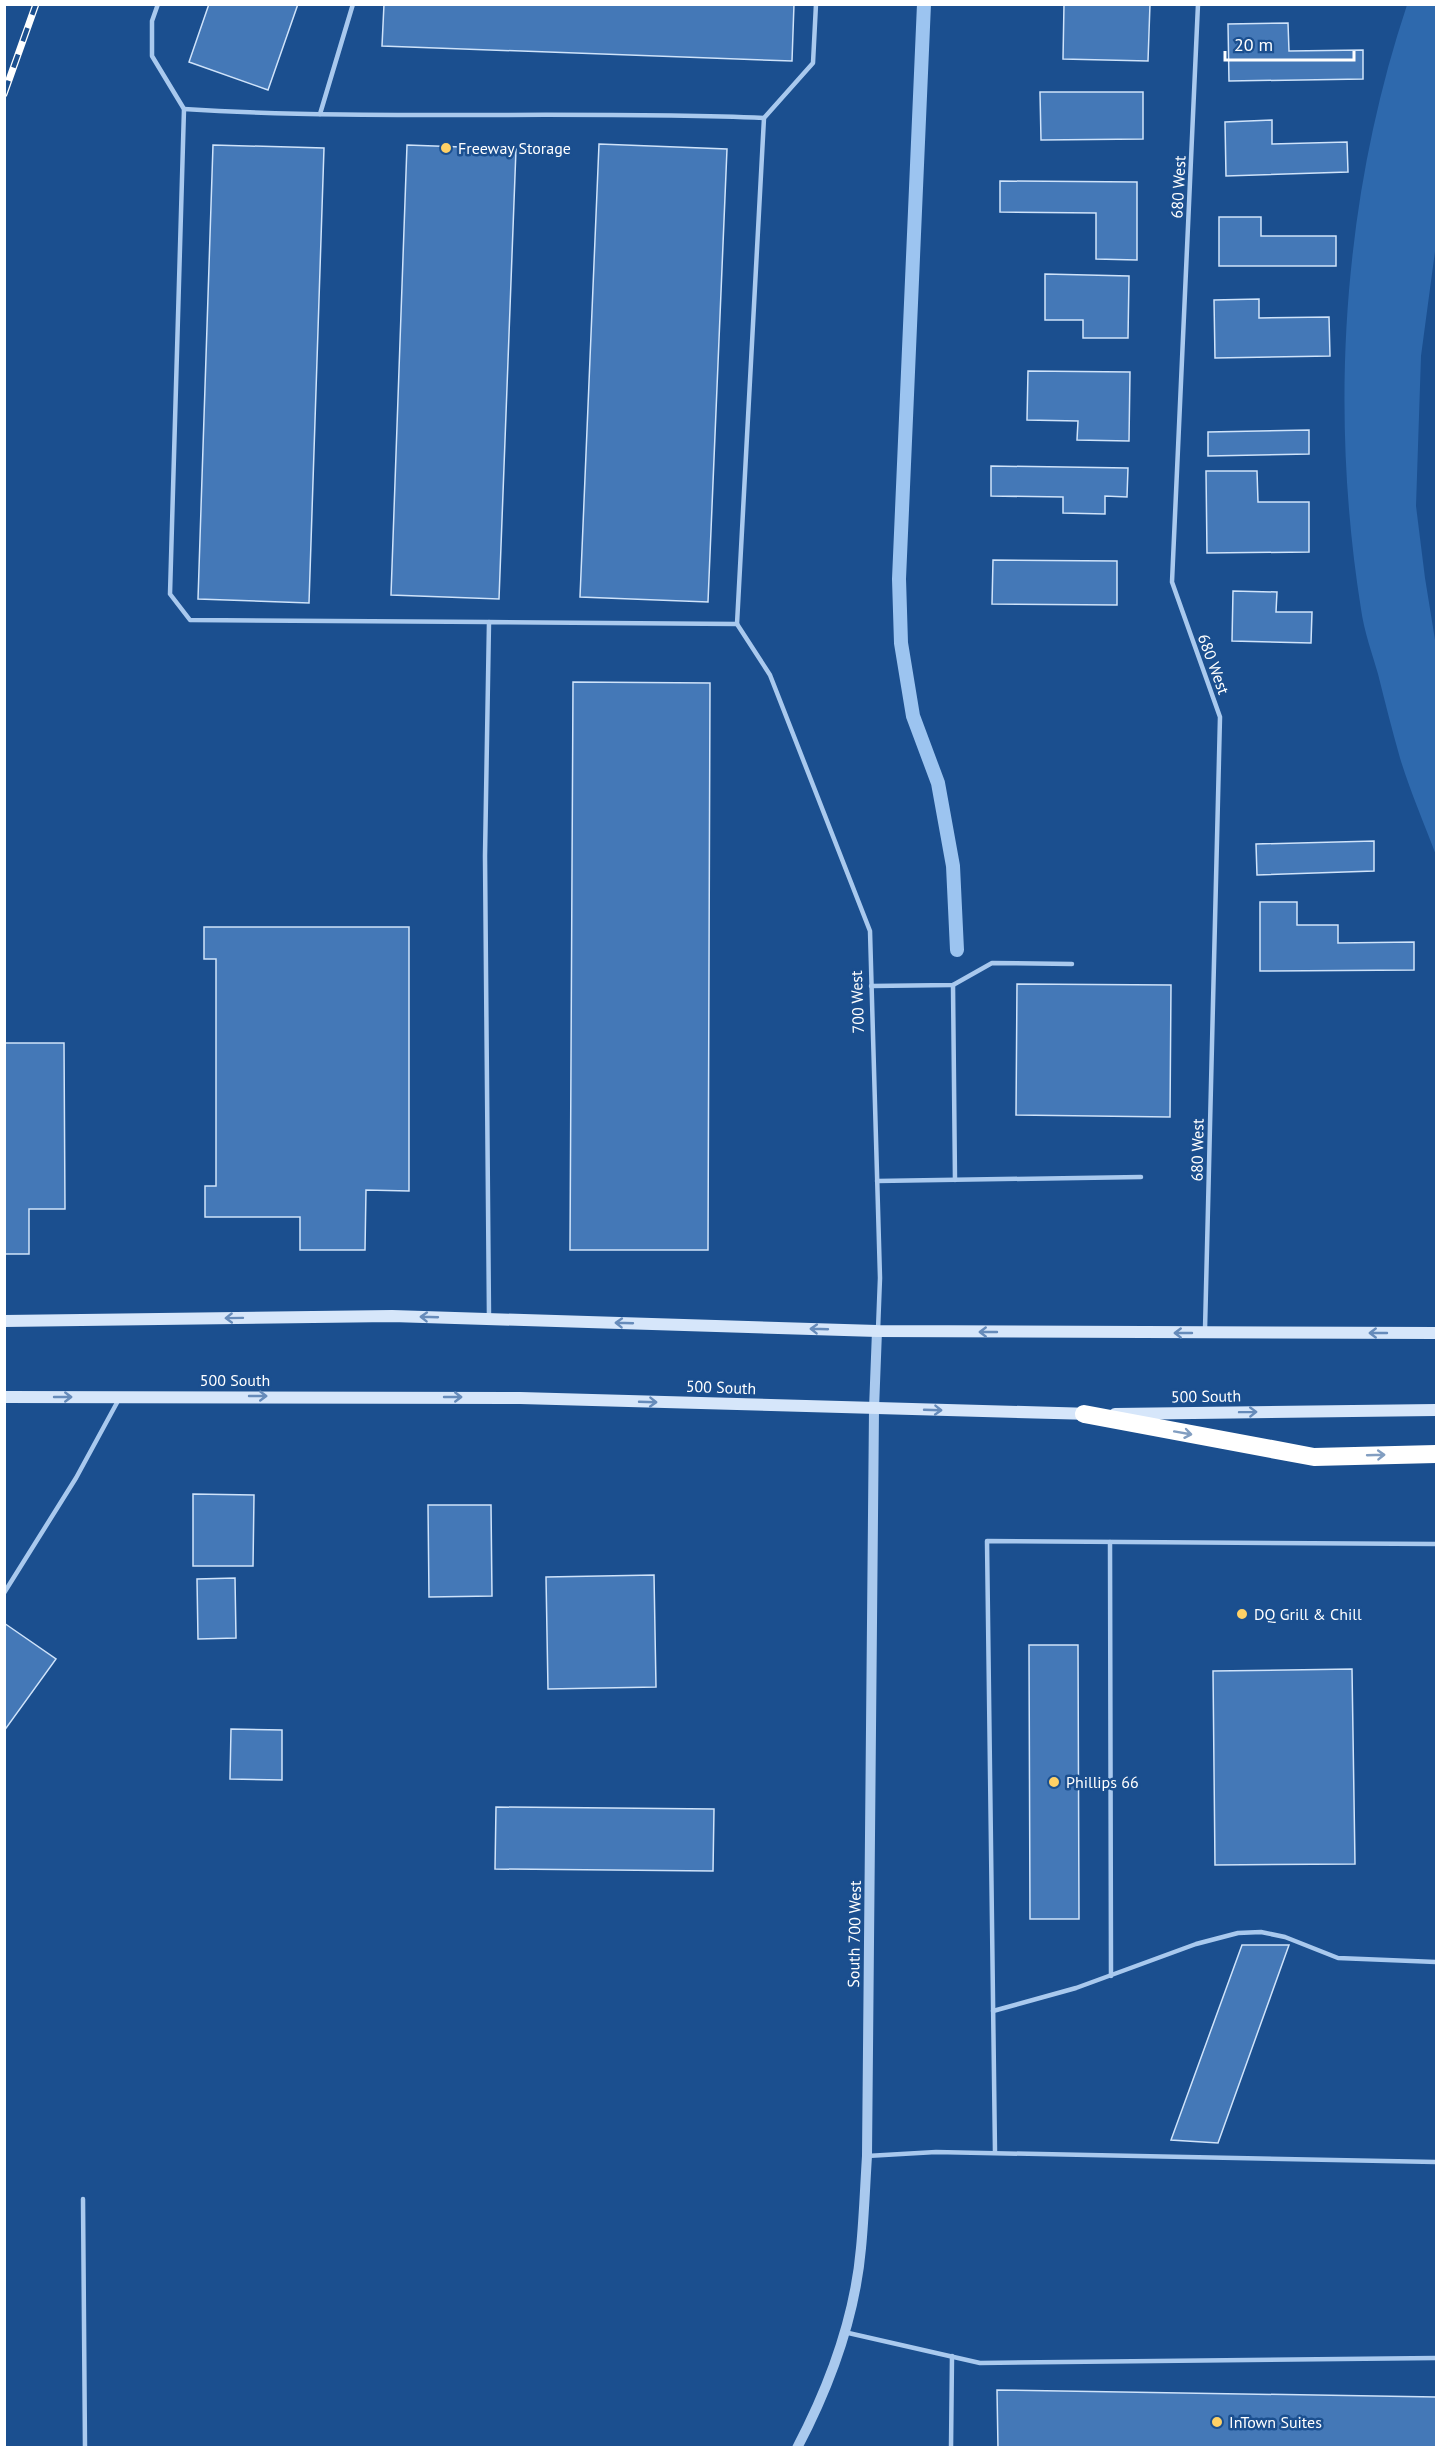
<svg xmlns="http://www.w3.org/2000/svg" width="1441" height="2452" font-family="'PT Sans',sans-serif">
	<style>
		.green { fill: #2e69ad }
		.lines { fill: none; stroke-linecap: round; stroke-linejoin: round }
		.stream { stroke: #9cc4f0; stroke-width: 14 }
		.building { fill: #4478b7; stroke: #cfe3fa; stroke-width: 1.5 }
		.service { stroke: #a9c9ee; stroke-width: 4.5 }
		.tertiary { stroke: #a9c9ee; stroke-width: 10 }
		.secondary { stroke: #d6e6fa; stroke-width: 12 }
		.motorway { stroke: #fff; stroke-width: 18 }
		.rail-casing { stroke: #fff; stroke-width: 7 }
		.rail { stroke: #1b4f8f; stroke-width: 4.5; stroke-dasharray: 14; stroke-linecap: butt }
		.oneway { stroke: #668bba }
		.oneway2 { stroke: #829ec1 }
		.poi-dot { fill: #ffd166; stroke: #1b4f8f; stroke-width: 2 }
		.labels { text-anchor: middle; stroke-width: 5; stroke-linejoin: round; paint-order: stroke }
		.poi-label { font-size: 16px; fill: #fff; stroke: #1b4f8f; text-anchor: start }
		.street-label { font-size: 16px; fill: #fff; stroke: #1b4f8f }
	</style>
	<rect width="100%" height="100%" fill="#1b4f8f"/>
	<!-- green -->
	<path class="green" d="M1407,5H1436V244L1421,356L1416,506L1425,578L1436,646V855C1424,823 1410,791 1400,758C1392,730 1385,702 1378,674C1372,653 1364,631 1361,609C1329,408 1343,197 1407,5Z"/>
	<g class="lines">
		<!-- stream -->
		<path class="stream" d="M924,4L899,579L901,643L913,716L938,783L953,866L957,950"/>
	</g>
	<!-- building -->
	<g class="building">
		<path d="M209,4H298L268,90L189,62Z"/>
		<path d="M384,4H794L792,61L382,46Z"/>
		<path d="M1064,4H1150L1148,61L1063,59Z"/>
		<path d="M1288,23L1289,51L1363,50V79L1229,81L1228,24Z"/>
		<path d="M1040,92H1143V139L1041,140Z"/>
		<path d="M1272,120V144L1347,142L1348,172L1226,176L1225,122Z"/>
		<path d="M599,144L727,149L708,602L580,597Z"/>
		<path d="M213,145L324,148L309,603L198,599Z"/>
		<path d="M407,145L516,149L499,599L391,595Z"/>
		<path d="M1000,181L1137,182V260L1096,259V213L1000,212Z"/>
		<path d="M1219,217H1261V236H1336V266H1219Z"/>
		<path d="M1045,274L1129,276L1128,338H1083V320H1045Z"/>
		<path d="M1259,299V318L1329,317L1330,356L1215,358L1214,300Z"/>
		<path d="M1028,371L1130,372L1129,441L1077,440L1078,421L1027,420Z"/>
		<path d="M1309,430V454L1208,456V432Z"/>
		<path d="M991,466L1128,468L1127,497L1105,496V514L1063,513V497L991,496Z"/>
		<path d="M1206,471H1257L1258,502H1309V552L1207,553Z"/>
		<path d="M993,560L1117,561V605L992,604Z"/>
		<path d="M1233,591L1277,592L1276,612H1312L1311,643L1232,641Z"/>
		<path d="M573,682L710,683L708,1250H570Z"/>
		<path d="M1374,841V871L1257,875L1256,844Z"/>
		<path d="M1260,902H1297V925H1338V943L1414,942V970L1260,971Z"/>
		<path d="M204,927H409V1191L366,1190L365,1250H300V1217H205V1186H216V959H204Z"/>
		<path d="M1017,984L1171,985L1170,1117L1016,1115Z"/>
		<path d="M4,1043H64L65,1209H29V1254H4Z"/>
		<path d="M193,1494L254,1495L253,1566H193Z"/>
		<path d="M428,1505H491L492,1596L429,1597Z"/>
		<path d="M654,1575L656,1687L548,1689L546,1577Z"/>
		<path d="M235,1578L236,1638L198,1639L197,1579Z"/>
		<path d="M4,1623L56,1659L4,1731Z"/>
		<path d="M1029,1645H1078L1079,1919H1030Z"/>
		<path d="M1352,1669L1355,1864L1215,1865L1213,1671Z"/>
		<path d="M231,1729L282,1730V1780L230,1779Z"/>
		<path d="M496,1807L714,1809L713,1871L495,1869Z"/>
		<path d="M1242,1945H1289L1218,2143L1171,2140Z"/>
		<path d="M997,2390L1436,2397V2448H998Z"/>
	</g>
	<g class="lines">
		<!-- service -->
		<g class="service">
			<path d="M158,4L152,21V56L184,109L170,594L190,620L489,622"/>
			<path d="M1198,4L1172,582L1220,717L1205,1330"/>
			<path d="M184,109C377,121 571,110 764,118"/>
			<path d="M320,114L353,4"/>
			<path d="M737,624L770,675L870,931L880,1278L878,1330"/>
			<path d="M737,624L764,118L813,63L816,4"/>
			<path d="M953,985L955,1180"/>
			<path d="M871,986L953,985L992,963L1072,964"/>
			<path d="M877,1181L1141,1177"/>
			<path d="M489,1317L485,856L489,622L737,624"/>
			<path d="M1110,1542L1111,1976"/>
			<path d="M4,1593L76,1478L119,1399"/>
			<path d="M993,2011L1076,1988L1196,1944L1238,1933L1261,1932L1285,1937L1338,1958L1436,1962"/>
			<path d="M995,2152L987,1541L1436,1544"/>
			<path d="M867,2156L936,2152L1436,2162"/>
			<path d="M83,2199L85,2448"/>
			<path d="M844,2332L980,2363L1436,2358"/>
			<path d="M951,2448L952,2356"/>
		</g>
		<!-- tertiary -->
		<path class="tertiary" d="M797,2448C829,2387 855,2317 861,2248C864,2217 865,2187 867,2156L874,1409L877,1331"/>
		<!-- secondary -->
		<g class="secondary">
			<path d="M4,1321L392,1316L877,1331L1436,1333"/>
			<path d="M4,1397L520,1398L1092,1414"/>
			<path d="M1115,1414L1436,1410"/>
		</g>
		<!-- motorway -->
		<path class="motorway" d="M1084,1414L1314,1457L1436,1454"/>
		<!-- rail casing -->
		<g class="rail-casing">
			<path id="rail" d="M4,94L36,4"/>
		</g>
		<!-- rail -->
		<use href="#rail" class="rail"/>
	</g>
	<!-- one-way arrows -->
	<defs><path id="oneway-shaft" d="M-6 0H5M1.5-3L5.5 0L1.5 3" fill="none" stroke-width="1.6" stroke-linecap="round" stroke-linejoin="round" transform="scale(1.5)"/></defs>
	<g class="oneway">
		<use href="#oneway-shaft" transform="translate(429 1317) rotate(-178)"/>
		<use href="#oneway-shaft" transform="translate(234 1318) rotate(179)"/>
		<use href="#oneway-shaft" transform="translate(624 1323) rotate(-178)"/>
		<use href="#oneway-shaft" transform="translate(819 1329) rotate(-178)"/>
		<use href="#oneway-shaft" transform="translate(988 1332) rotate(-180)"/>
		<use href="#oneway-shaft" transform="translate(1183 1333) rotate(-180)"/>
		<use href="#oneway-shaft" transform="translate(1378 1333) rotate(180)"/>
		<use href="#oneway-shaft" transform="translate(258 1396)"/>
		<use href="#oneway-shaft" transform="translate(63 1397)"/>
		<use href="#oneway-shaft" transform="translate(453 1397)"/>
		<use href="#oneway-shaft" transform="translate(648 1402) rotate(2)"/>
		<use href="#oneway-shaft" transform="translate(933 1410) rotate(2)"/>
		<use href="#oneway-shaft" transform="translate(1248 1412) rotate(-1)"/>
	</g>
	<g class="oneway2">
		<use href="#oneway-shaft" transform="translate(1183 1433) rotate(10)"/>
		<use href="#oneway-shaft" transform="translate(1376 1455) rotate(-2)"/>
	</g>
	<!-- markers -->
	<g class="poi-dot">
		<circle cx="446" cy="148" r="6"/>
		<circle cx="1242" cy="1614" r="6"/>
		<circle cx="1054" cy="1782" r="6"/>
		<circle cx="1217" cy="2422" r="6"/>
	</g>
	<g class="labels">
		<!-- poi labels -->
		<g class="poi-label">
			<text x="458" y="154">Freeway Storage</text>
			<text x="1254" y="1620">DQ Grill &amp; Chill</text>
			<text x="1066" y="1788">Phillips 66</text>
			<text x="1229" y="2428">InTown Suites</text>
		</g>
		<!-- street labels -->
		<g class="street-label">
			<text transform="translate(1178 187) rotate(-87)" y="6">680 West</text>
			<text transform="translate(1214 664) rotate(70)" y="6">680 West</text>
			<text transform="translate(857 1002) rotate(-92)" y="6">700 West</text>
			<text transform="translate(1197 1150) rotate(-89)" y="6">680 West</text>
			<text x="235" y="1386">500 South</text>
			<text transform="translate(721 1387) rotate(2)" y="6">500 South</text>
			<text transform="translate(1206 1396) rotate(-1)" y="6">500 South</text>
			<text transform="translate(854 1934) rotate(-89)" y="6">South 700 West</text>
		</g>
	</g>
	<!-- border -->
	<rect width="1441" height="2452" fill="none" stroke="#ffffff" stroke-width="12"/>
	<!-- scale -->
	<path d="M1225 51v9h129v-9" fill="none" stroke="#ffffff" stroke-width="3"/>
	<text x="1234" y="51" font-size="18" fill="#ffffff" stroke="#1b4f8f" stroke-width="4.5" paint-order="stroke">20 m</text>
</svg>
